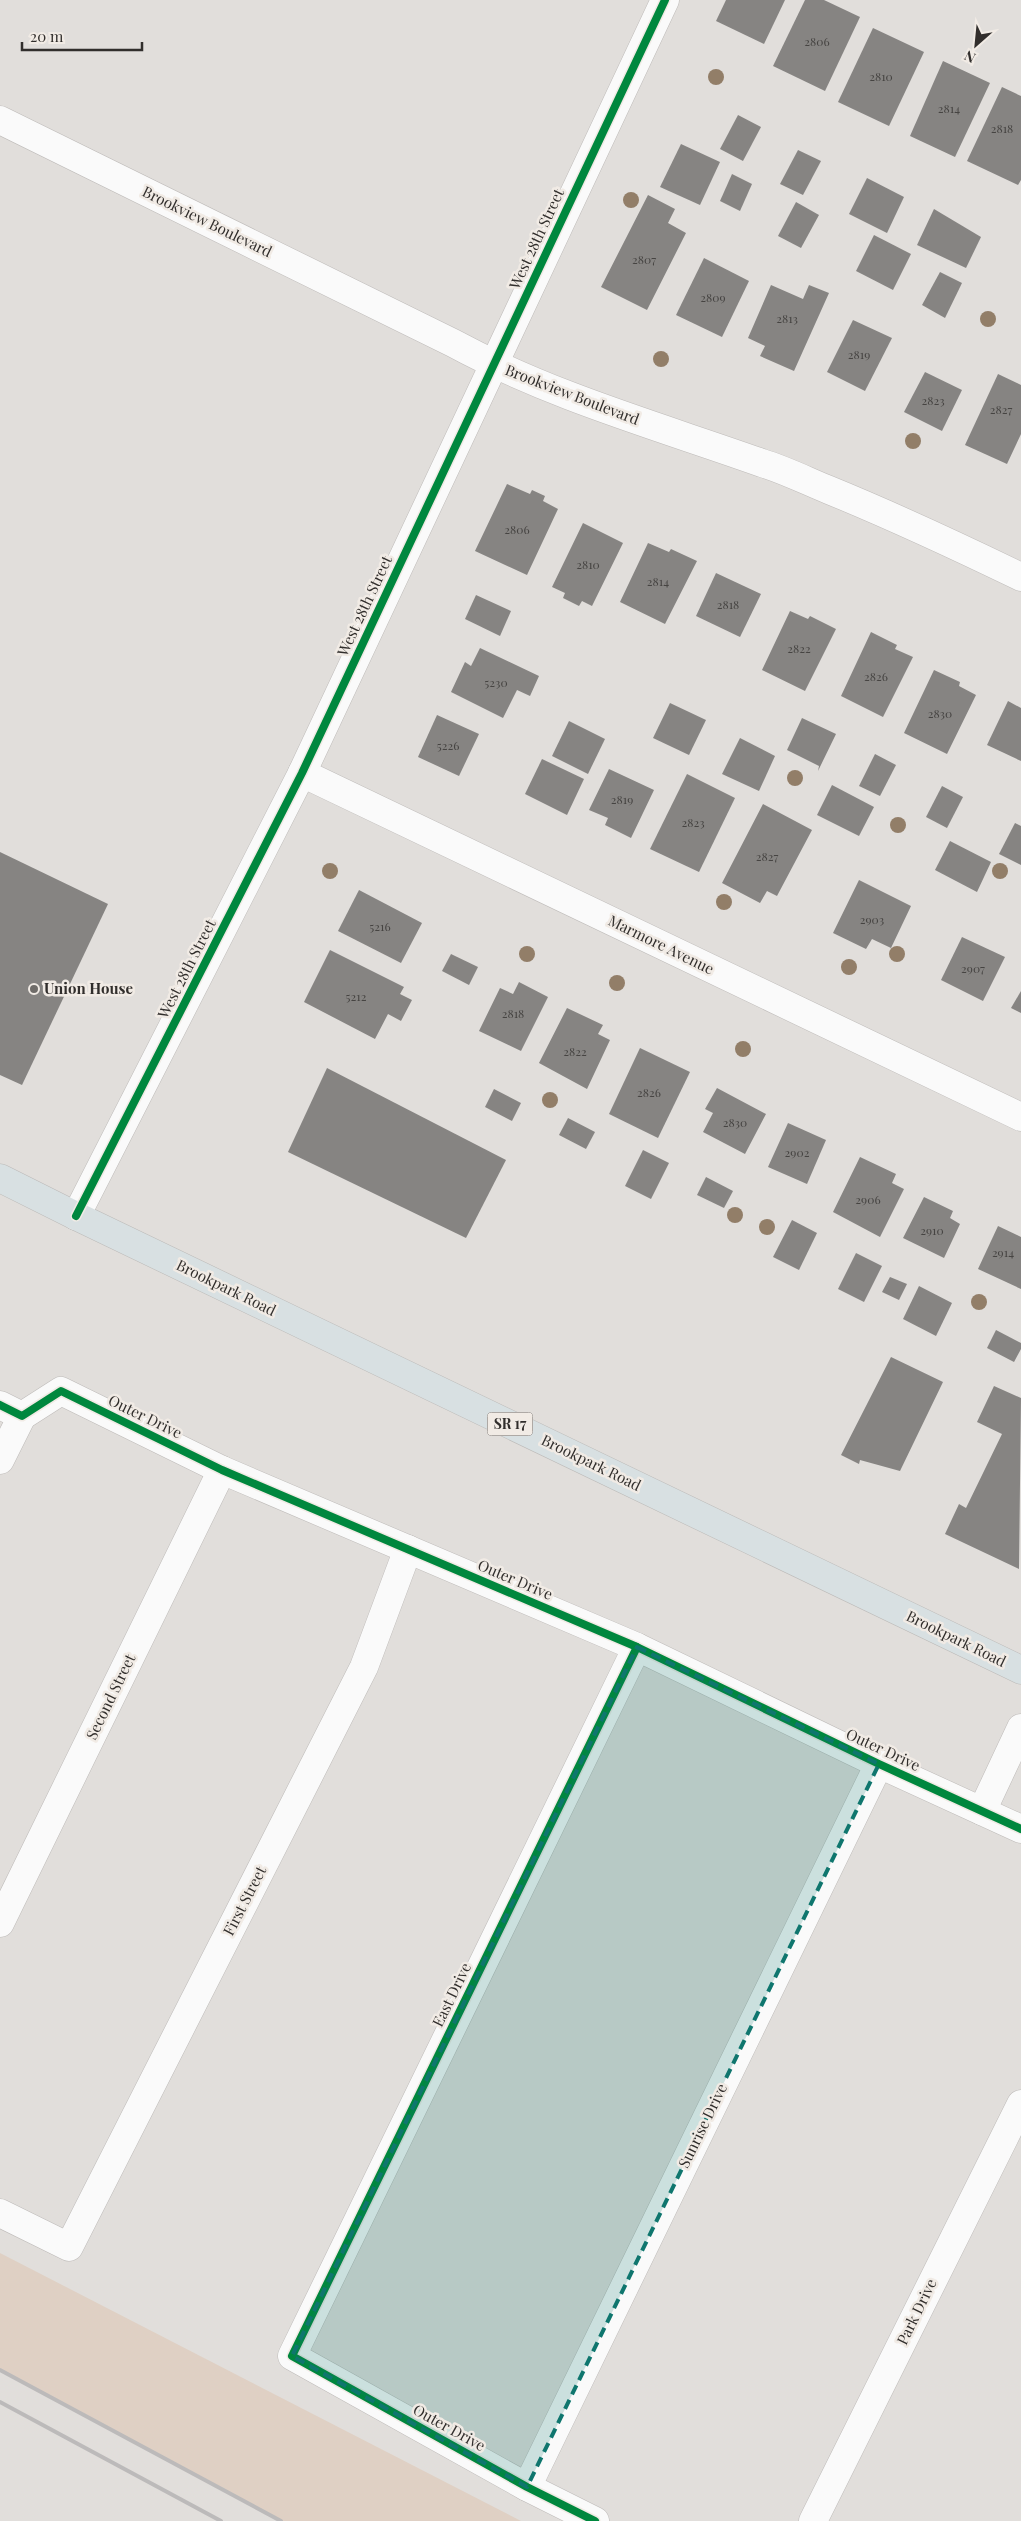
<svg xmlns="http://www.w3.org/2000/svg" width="1021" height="2521" font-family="'Playfair Display',serif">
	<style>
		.green { fill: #dfd0c4 }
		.building { fill: #868482 }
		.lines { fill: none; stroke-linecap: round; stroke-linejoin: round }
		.minor-casing { stroke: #bebbb9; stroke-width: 29 }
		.primary-casing { stroke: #bcbab8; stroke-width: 29 }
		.minor { stroke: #fafafa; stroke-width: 28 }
		.primary { stroke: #d8e0e2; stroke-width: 28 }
		.rail { stroke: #bcbaba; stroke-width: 4 }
		.cycleway-casing { stroke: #f1ebe5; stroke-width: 11 }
		.cycleway { stroke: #00873e; stroke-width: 8 }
		.tree { fill: #927e68 }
		.marked { fill: #0f766e; fill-opacity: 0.2; stroke: #0f766e; stroke-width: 4; stroke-dasharray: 10 6; stroke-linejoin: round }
		.poi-dot { fill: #6f6c69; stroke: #f1ebe5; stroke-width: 2 }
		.labels { text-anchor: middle; stroke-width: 5; stroke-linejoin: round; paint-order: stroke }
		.number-label { font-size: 12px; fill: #464442 }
		.shield { fill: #f1ebe5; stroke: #6b6764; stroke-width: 1 }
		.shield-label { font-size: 14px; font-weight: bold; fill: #312e2c }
		.street-label { font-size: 15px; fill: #312e2c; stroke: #f1ebe5 }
		.poi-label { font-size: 15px; font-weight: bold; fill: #312e2c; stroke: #f1ebe5; text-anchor: start }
	</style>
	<rect width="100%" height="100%" fill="#e1dedb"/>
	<!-- green -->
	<path class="green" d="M0,2253L521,2521H281L0,2370Z"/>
	<!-- building -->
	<g class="building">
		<path d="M726,0H785L764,44L716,21Z"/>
		<path d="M805,0H824L860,17L825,91L773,66Z"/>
		<path d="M873,28L924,52L889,126L838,102Z"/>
		<path d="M943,61L990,83L955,157L910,136Z"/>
		<path d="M1002,87L1021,96V180L1018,185L967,161Z"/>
		<path d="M738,115L761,127L743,161L720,149Z"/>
		<path d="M681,144L720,162L700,205L660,187Z"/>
		<path d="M798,150L821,161L803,195L780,184Z"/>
		<path d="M732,174L752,184L740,211L720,201Z"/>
		<path d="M867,178L904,197L887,233L849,214Z"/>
		<path d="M648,195L675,209L668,223L686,233L647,310L601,287Z"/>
		<path d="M796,202L819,215L801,248L778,236Z"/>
		<path d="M934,209L981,237L966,268L917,245Z"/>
		<path d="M874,235L911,254L893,290L856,271Z"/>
		<path d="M704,258L749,281L722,337L676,315Z"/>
		<path d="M940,272L962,283L945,318L922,305Z"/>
		<path d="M771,285L803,299L809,285L829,293L794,371L760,356L765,346L748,338Z"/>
		<path d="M853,320L892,338L865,391L827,372Z"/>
		<path d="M925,372L962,390L942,431L904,412Z"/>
		<path d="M998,374L1021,385V434L1007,464L965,445Z"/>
		<path d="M507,484L530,494L532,490L545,496L543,501L558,509L527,575L475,551Z"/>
		<path d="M583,523L623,543L592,606L582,601L579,606L563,598L565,593L552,587Z"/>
		<path d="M648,543L669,552L671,549L697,561L665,624L620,602Z"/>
		<path d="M716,573L761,594L740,637L696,616Z"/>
		<path d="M476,595L511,611L500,636L465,619Z"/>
		<path d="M790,611L808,619L810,616L836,629L805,691L762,670Z"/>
		<path d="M871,632L897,645L895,649L913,657L883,717L841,696Z"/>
		<path d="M480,648L539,676L530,696L517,690L503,718L451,692L465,662L471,666Z"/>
		<path d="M934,670L960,682L959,686L976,695L947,754L904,733Z"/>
		<path d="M1008,701L1021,708V761L987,745Z"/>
		<path d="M670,703L706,720L689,755L653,738Z"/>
		<path d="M437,715L479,734L459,776L418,757Z"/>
		<path d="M802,718L836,734L818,771L819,766L787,750Z"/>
		<path d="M569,721L605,739L588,774L552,756Z"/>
		<path d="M740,738L775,756L759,791L722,774Z"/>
		<path d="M875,754L896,765L880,796L859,786Z"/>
		<path d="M542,759L584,779L567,815L525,794Z"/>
		<path d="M609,769L654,790L631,838L605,825L608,818L589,810Z"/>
		<path d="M687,774L735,798L699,872L650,849Z"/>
		<path d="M832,785L874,807L859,836L817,815Z"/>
		<path d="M942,786L963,797L947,828L926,817Z"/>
		<path d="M763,804L812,830L777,896L767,891L760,903L722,883Z"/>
		<path d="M1015,823L1021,826V865L999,854Z"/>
		<path d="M950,841L991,862L977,892L935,870Z"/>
		<path d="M0,852L108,904L22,1085L0,1075Z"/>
		<path d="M859,880L911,906L891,948L872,939L866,949L833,933Z"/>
		<path d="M359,890L422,923L401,963L338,931Z"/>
		<path d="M962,937L1005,957L983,1001L941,980Z"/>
		<path d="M330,950L404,987L400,994L412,1000L401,1021L388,1014L375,1039L304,1002Z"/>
		<path d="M451,954L478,967L469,985L442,971Z"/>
		<path d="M519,982L548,997L521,1051L479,1031L500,988L513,994Z"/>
		<path d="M1021,991V1013L1011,1008Z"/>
		<path d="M567,1008L603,1025L598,1034L610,1040L587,1089L539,1063Z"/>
		<path d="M640,1048L690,1072L658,1138L609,1114Z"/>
		<path d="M327,1068L506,1160L466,1238L288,1152Z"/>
		<path d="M717,1088L766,1114L745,1154L703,1132L713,1113L705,1109Z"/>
		<path d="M494,1089L521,1103L512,1121L485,1107Z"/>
		<path d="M568,1118L595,1132L586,1149L559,1135Z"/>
		<path d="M788,1123L826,1140L807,1184L768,1167Z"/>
		<path d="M643,1150L669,1163L651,1199L625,1186Z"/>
		<path d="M860,1157L896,1174L892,1183L904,1189L880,1237L833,1212Z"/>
		<path d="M706,1177L733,1191L724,1208L697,1195Z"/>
		<path d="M924,1197L953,1211L950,1218L960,1224L944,1258L903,1238Z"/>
		<path d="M792,1220L817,1233L799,1270L773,1257Z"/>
		<path d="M998,1226L1021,1237V1289L978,1269Z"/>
		<path d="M856,1253L882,1266L864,1302L838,1289Z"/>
		<path d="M890,1277L907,1284L899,1300L882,1292Z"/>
		<path d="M919,1286L952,1303L936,1336L903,1319Z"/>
		<path d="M996,1330L1021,1343V1349L1014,1362L987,1348Z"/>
		<path d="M891,1357L943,1382L900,1471L860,1460L859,1464L841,1455Z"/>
		<path d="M994,1386L1021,1398L1019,1569L945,1534L959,1504L966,1508L1002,1434L977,1422Z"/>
	</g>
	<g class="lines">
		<!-- minor casing -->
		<g class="minor-casing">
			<g id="minor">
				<path d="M0,120L453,343C551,396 658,426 762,463C785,470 807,481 829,490C895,517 957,546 1021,577"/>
				<path d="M302,773L1021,1117"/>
				<path d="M76,1216L302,773L665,0"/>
				<path d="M0,1405L22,1416L61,1391L222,1470L637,1647L879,1764L1021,1829"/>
				<path d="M0,1460L22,1416"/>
				<path d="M982,1811L1021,1728"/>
				<path d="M0,1923L222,1470"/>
				<path d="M0,2213L69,2247L364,1667L408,1549"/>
				<path d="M527,2487L879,1764"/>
				<path d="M595,2521L527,2487L292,2356L637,1647"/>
				<path d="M813,2521L1021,2104"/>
			</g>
		</g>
		<!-- primary casing -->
		<g class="primary-casing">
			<path id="primary" d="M0,1178L76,1216L1021,1670"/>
		</g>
		<!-- minor -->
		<use href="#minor" class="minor"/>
		<!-- primary -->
		<use href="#primary" class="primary"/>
		<!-- rail -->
		<g class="rail">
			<path d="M0,2370L281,2521"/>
			<path d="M0,2402L221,2521"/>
		</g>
		<!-- cycleway casing -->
		<g class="cycleway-casing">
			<g id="cycleway">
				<path d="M76,1216L302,773L665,0"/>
				<path d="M0,1405L22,1416L61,1391L222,1470L637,1647L879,1764L1021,1829"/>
				<path d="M595,2521L527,2487L292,2356L637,1647"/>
			</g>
		</g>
		<!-- cycleway -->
		<use href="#cycleway" class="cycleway"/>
	</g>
	<!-- trees -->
	<g class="tree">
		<circle cx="716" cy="77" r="8"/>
		<circle cx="631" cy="200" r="8"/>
		<circle cx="988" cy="319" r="8"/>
		<circle cx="661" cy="359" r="8"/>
		<circle cx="913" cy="441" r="8"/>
		<circle cx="795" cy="778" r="8"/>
		<circle cx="898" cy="825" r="8"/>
		<circle cx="330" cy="871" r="8"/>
		<circle cx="1000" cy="871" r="8"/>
		<circle cx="724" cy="902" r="8"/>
		<circle cx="527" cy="954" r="8"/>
		<circle cx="897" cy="954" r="8"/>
		<circle cx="849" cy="967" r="8"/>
		<circle cx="617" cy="983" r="8"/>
		<circle cx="743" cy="1049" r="8"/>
		<circle cx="550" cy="1100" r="8"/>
		<circle cx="735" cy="1215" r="8"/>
		<circle cx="767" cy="1227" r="8"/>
		<circle cx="979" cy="1302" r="8"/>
	</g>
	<!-- marked area -->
	<path class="marked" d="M637,1647L879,1764L527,2487L292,2356Z"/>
	<!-- markers -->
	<circle class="poi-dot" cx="34" cy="989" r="5"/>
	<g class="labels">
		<!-- number labels -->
		<g class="number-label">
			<text x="817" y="46">2806</text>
			<text x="881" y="81">2810</text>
			<text x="949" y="113">2814</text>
			<text x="1002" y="133">2818</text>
			<text x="644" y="264">2807</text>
			<text x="713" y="302">2809</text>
			<text x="787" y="323">2813</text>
			<text x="859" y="359">2819</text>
			<text x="933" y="405">2823</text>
			<text x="1001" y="414">2827</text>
			<text x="517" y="534">2806</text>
			<text x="588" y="569">2810</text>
			<text x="658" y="586">2814</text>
			<text x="728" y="609">2818</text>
			<text x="799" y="653">2822</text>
			<text x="876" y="681">2826</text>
			<text x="496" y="687">5230</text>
			<text x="940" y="718">2830</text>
			<text x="448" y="750">5226</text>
			<text x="622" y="804">2819</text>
			<text x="693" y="827">2823</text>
			<text x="767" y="861">2827</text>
			<text x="872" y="924">2903</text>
			<text x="380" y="931">5216</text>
			<text x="973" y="973">2907</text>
			<text x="356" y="1001">5212</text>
			<text x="513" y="1018">2818</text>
			<text x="575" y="1056">2822</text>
			<text x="649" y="1097">2826</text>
			<text x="735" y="1127">2830</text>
			<text x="797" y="1157">2902</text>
			<text x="868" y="1204">2906</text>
			<text x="932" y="1235">2910</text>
			<text x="1003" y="1257">2914</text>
		</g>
		<!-- shield labels -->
		<rect class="shield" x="487.5" y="1412.5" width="45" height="23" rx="4"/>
		<g class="shield-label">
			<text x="510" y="1429">SR 17</text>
		</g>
		<!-- street labels -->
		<g class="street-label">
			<text transform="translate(207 222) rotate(26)" y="5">Brookview Boulevard</text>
			<text transform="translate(537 239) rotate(-65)" y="5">West 28th Street</text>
			<text transform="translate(572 395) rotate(21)" y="5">Brookview Boulevard</text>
			<text transform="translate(365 606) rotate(-65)" y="5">West 28th Street</text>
			<text transform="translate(661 945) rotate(26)" y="5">Marmore Avenue</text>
			<text transform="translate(187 969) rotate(-63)" y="5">West 28th Street</text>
			<text transform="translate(226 1288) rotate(26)" y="5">Brookpark Road</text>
			<text transform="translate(145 1417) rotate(26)" y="5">Outer Drive</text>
			<text transform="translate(591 1463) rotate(26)" y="5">Brookpark Road</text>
			<text transform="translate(515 1580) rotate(23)" y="5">Outer Drive</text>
			<text transform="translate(956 1639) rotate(26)" y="5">Brookpark Road</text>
			<text transform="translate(111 1697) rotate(-64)" y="5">Second Street</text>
			<text transform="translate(883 1750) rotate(25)" y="5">Outer Drive</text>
			<text transform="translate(245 1901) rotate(-63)" y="5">First Street</text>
			<text transform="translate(452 1995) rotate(-64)" y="5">East Drive</text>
			<text transform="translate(703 2126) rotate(-64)" y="5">Sunrise Drive</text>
			<text transform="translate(917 2312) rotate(-64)" y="5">Park Drive</text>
			<text transform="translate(449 2428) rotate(29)" y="5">Outer Drive</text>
		</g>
		<!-- poi labels -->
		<g class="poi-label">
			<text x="44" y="994">Union House</text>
		</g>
	</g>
	<!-- north arrow -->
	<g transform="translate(976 45) rotate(207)" stroke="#f1ebe5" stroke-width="4" paint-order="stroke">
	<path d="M0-4L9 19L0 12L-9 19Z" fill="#312e2c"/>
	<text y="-8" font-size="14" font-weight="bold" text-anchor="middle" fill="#312e2c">N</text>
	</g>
	<!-- scale -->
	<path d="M22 42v8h120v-8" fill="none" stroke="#312e2c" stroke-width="2.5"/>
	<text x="30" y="42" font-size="15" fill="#312e2c" stroke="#f1ebe5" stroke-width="4" paint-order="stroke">20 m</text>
</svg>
